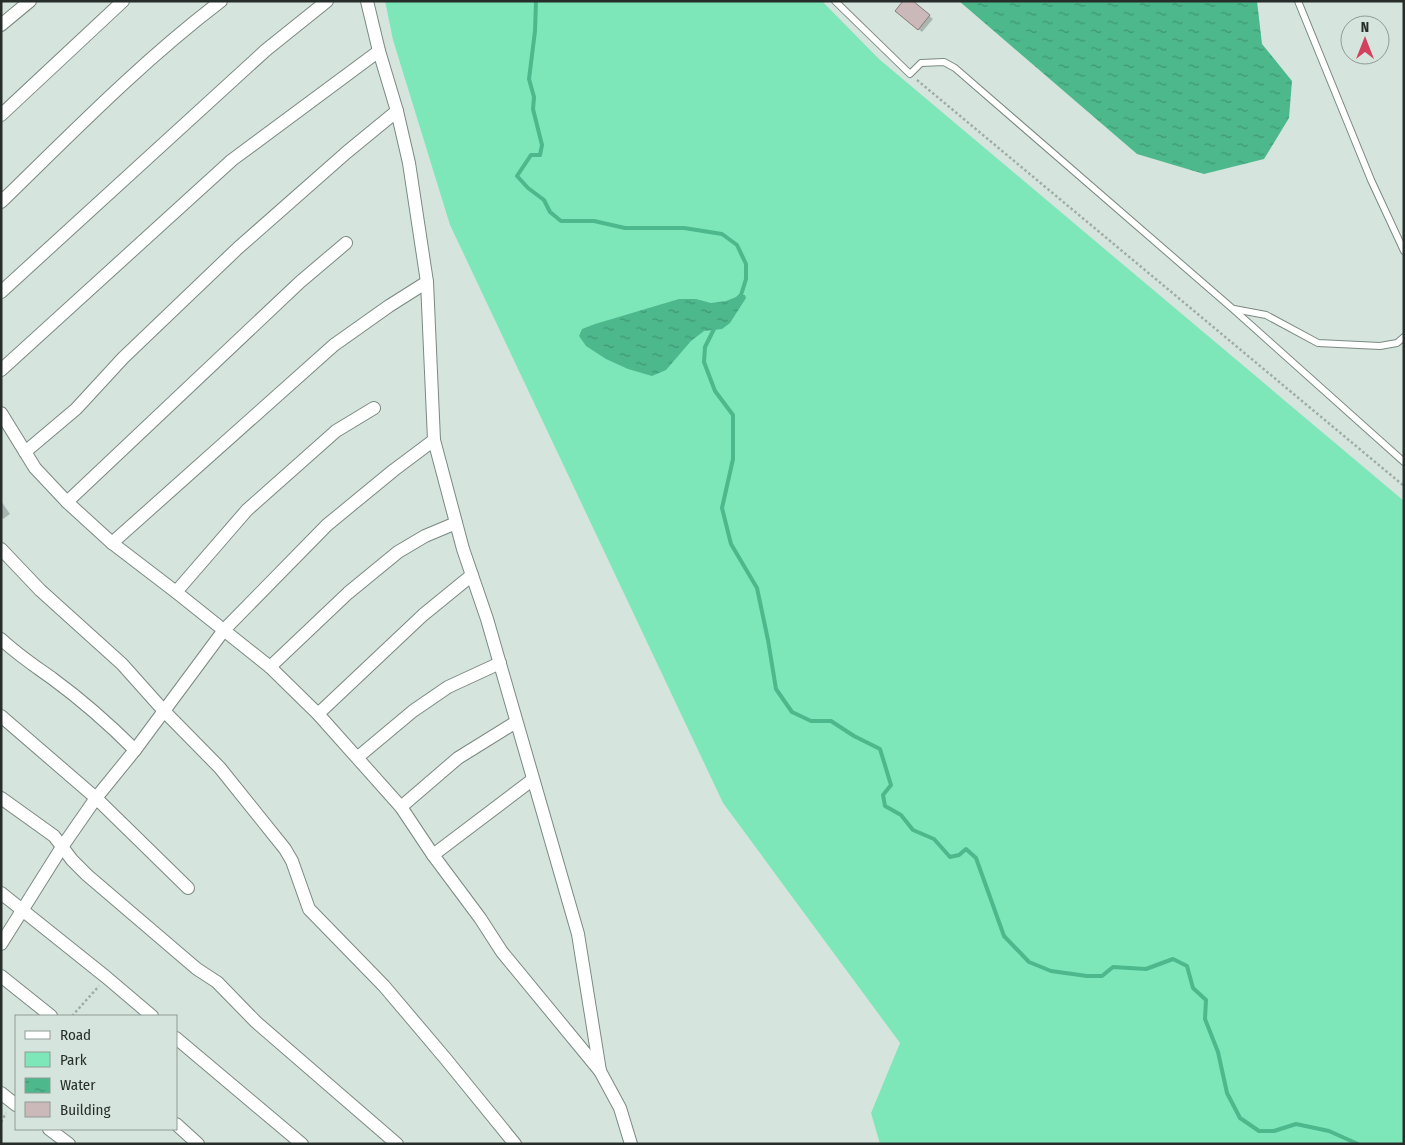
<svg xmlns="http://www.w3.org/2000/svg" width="1405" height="1145" font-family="'Fira Sans Condensed',sans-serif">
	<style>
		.green { fill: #7ee7b9 }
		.water { fill: url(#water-ripples) }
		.shadow { fill: #0003 }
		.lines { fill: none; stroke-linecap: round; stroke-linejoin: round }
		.stream { stroke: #4cb88c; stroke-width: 4 }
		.building { fill: #cbb9ba; stroke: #8a797a }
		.lane-casing { stroke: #7a8981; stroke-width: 8 }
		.street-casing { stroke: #7a8981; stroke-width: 14 }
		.path { stroke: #9faca6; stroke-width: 2.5; stroke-dasharray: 2.5 2.5; stroke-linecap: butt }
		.lane { stroke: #fff; stroke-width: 6 }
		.street { stroke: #fff; stroke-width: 12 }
	</style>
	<defs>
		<pattern id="water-ripples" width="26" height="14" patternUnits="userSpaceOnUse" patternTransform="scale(1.25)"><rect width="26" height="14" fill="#4cb88c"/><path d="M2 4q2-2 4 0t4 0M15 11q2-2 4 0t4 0" fill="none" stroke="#3f9673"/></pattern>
	</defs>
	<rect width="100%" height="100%" fill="#d5e5dd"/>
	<!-- green -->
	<path class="green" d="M385,1H822L879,59L1404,501V1144H880L871,1113L900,1043L723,803L450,225L393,40Z"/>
	<!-- water -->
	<g class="water">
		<path d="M959,1H1257L1262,44L1292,81L1289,118L1264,159L1204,174L1137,154Z"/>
		<path d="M741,295H745L746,298L730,323L722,329L704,331L691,341L666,370L652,376L628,369L606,359L586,346L579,336L582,329L595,324L679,299H696L711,303L726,301Z"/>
	</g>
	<!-- shadow -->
	<g class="shadow">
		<path d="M911,1L933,19L922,32L900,15Z"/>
		<path d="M1,501L10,514L3,519L1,516Z"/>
	</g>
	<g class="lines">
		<!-- stream -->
		<g class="stream">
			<path d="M536,1L535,31L529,79L534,97L533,109L542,145L540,155H531L517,176L528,188L544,200L550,212L561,221H594L625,228H684L722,234L737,245L746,264V279L741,295L738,298"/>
			<path d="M715,327L705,347L704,362L715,391L733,415V459L722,508L731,544L757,588L768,640L776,689L792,712L811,721H831L854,736L880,749L891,785L883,795L885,806L901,815L913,830L934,839L950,857L959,855L966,849L976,858L1004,936L1029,962L1051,971L1087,976H1102L1113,967L1146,969L1173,959L1187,966L1193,988L1206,1000L1205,1019L1218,1052L1227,1093L1240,1118L1259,1131H1274L1296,1124L1329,1131L1358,1144"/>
		</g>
	</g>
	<!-- building -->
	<path class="building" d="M903,1H913L930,15L918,30L895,11Z"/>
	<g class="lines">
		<!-- lane casing -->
		<g class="lane-casing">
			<g id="lane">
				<path d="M835,1L910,74L921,63L944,62L955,68L1233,309L1404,462"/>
				<path d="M1298,1L1371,180L1404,251"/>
				<path d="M1234,309L1266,315L1318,343L1380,346L1397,343L1404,337"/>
			</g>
		</g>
		<!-- street casing -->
		<g class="street-casing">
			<g id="street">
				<path d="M367,1L379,51L397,111L409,163L427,282L434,440L463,549L487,619L578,934L600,1071"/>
				<path d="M1,25L30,1"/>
				<path d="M1,115L123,1"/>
				<path d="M1,202C73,132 141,62 221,1"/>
				<path d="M1,292L266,50L327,1"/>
				<path d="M1,370L232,160L379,51"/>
				<path d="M1,413L35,468L67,502L112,543L176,592L270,667L318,714L401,807L433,855L480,918L502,952L600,1071L620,1108L631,1144"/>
				<path d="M25,452L76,409L123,358L238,248L347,152L397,111"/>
				<path d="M67,502L300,282L346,243"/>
				<path d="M112,543L334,345L389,306L427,282"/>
				<path d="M1,549L40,590L122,664L164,711L220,768L285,849L292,861L309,909L384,986L445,1058L515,1144"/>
				<path d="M176,592L247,510L336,431L374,408"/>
				<path d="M1,639C18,655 35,666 53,679C83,701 109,724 135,750"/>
				<path d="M270,667L348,593L398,552L425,536L456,523"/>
				<path d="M318,714L423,615L472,575"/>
				<path d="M1,716L96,798L188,888"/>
				<path d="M358,757L413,711L448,687L500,663"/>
				<path d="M1,798L54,836L72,860L87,875L197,969L217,982L256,1022L397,1144"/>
				<path d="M401,807L458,758L516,722"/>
				<path d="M433,855L532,780"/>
				<path d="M1,893L106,977L152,1016"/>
				<path d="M1,944L62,847L96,798L135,750L224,630L327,525L394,470L434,440"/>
				<path d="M1,976L51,1016"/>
				<path d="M176,1038L302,1144"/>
				<path d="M1,1093L16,1105"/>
				<path d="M176,1124L198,1144"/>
				<path d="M49,1129L69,1144"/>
			</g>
		</g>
		<!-- path -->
		<g class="path">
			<path d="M917,80L1404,486"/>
			<path d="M72,1016L99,986"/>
			<path d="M1,1122L6,1113"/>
		</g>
		<!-- lane -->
		<use href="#lane" class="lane"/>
		<!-- street -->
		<use href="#street" class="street"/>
	</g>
	<!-- border -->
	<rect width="1405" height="1145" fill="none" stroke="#272d2a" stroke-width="5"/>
	<!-- legend -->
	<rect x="15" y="1015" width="162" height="115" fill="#d5e5dd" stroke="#8f9b95"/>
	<rect x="25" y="1031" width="25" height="8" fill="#ffffff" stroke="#8f9b95"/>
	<text x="60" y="1040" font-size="15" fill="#272d2a">Road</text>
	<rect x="25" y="1052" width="25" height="15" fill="#7ee7b9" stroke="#8f9b95"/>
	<text x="60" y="1065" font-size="15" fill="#272d2a">Park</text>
	<rect x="25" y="1078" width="25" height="15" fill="url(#water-ripples)" stroke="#8f9b95"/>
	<text x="60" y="1090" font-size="15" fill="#272d2a">Water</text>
	<rect x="25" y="1102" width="25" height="15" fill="#cbb9ba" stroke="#8f9b95"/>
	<text x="60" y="1115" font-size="15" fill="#272d2a">Building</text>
	<!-- north arrow -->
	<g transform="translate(1365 40)"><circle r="24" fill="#d5e5dd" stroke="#8f9b95"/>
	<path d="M0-4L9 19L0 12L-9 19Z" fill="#d2425e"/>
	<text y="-8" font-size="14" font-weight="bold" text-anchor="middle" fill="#272d2a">N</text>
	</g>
</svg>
